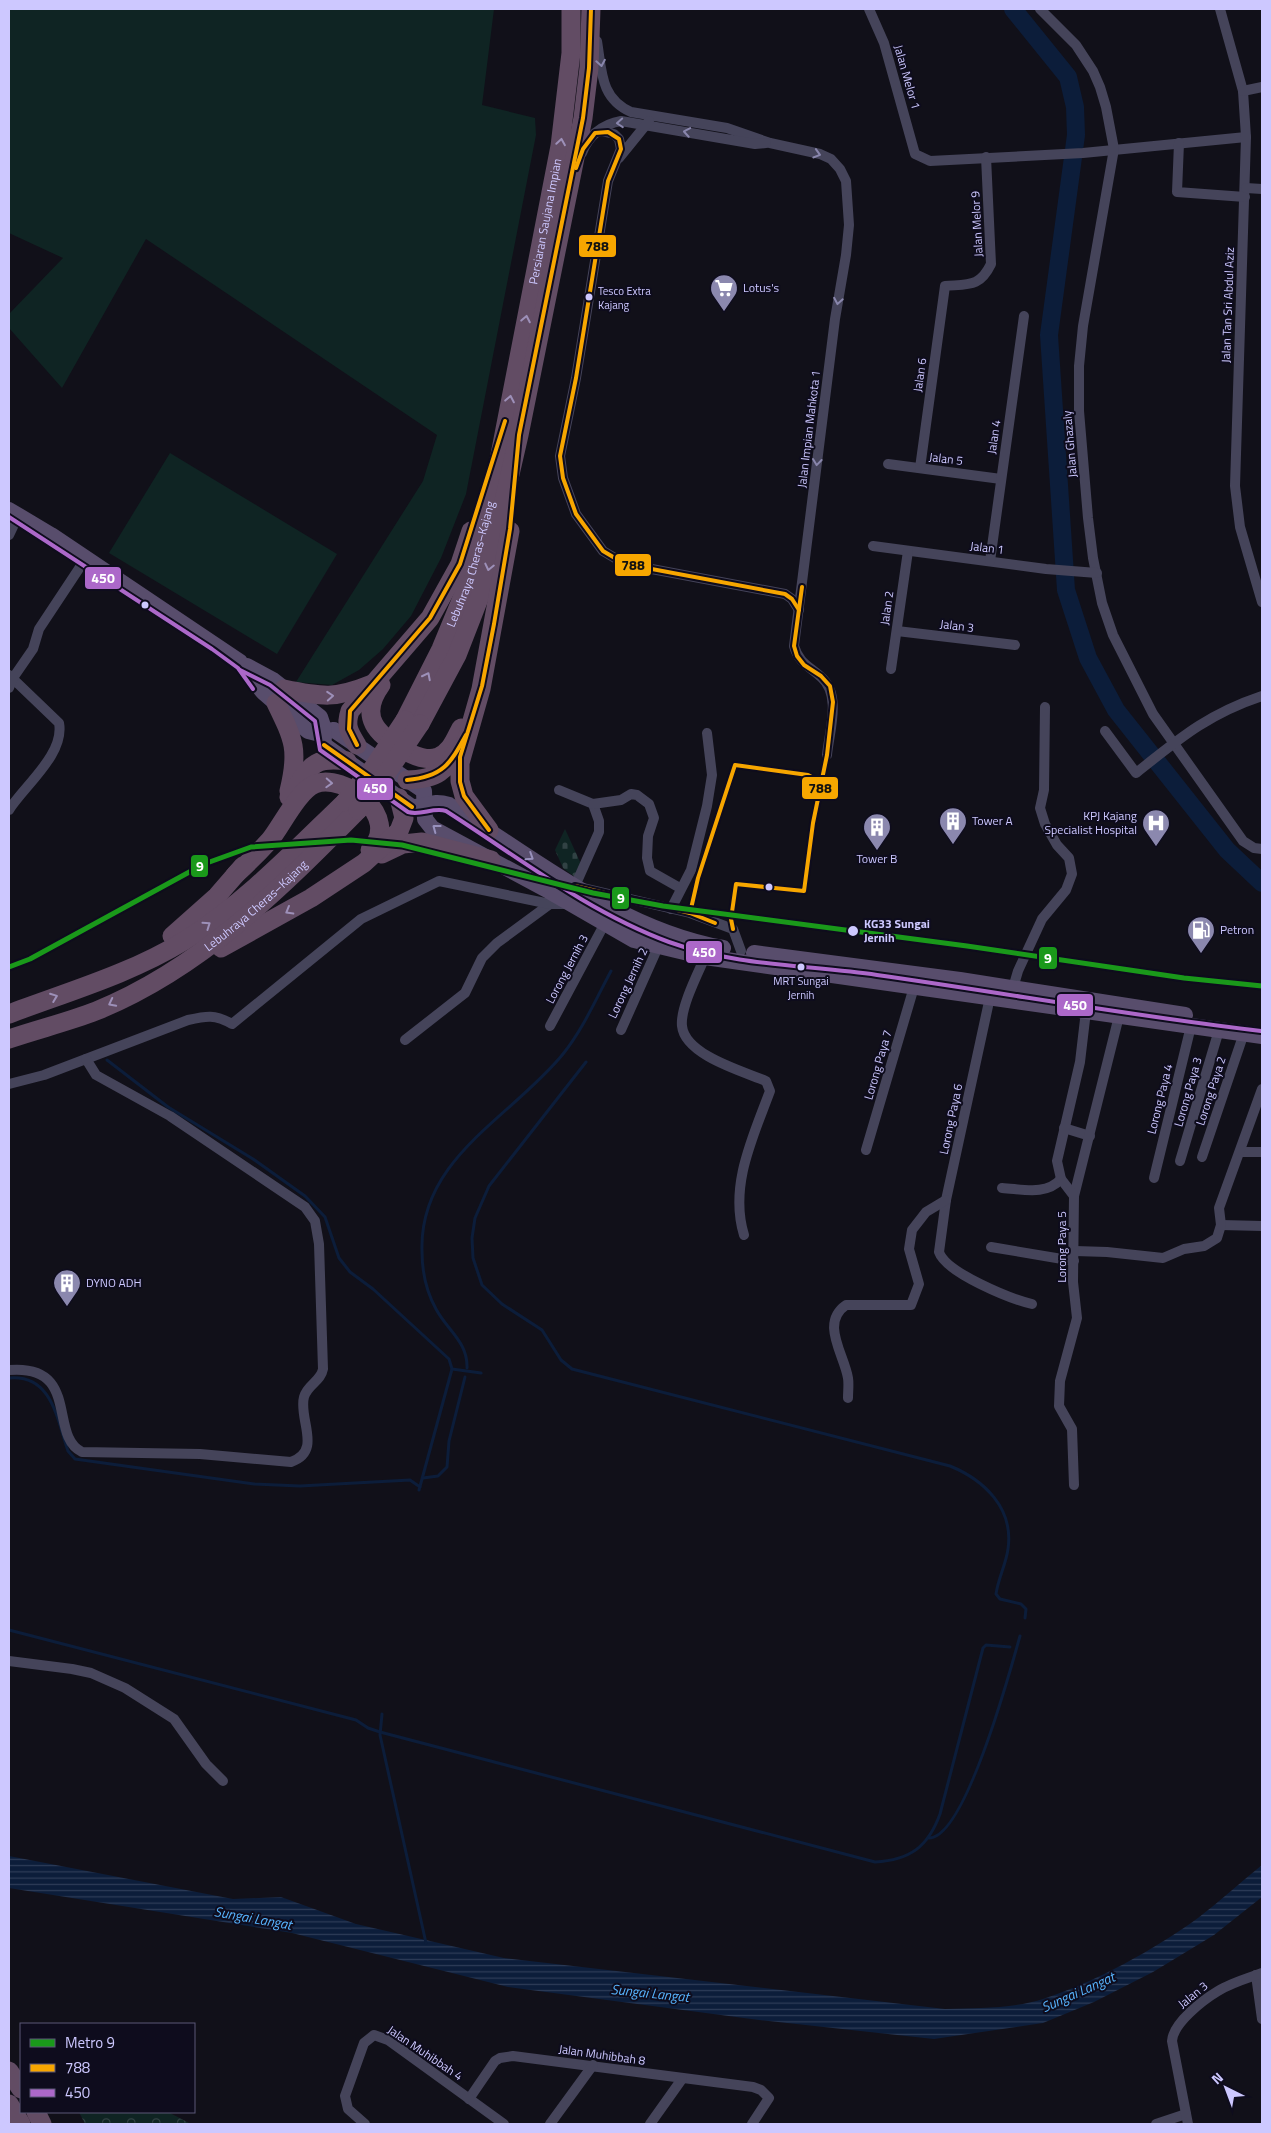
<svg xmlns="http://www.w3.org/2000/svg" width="1271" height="2133" font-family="'Titillium Web',sans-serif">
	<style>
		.grass { fill: #0f2423 }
		.forest { fill: url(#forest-crowns) }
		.cemetery { fill: url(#cemetery-stones) }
		.water { fill: url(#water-rules) }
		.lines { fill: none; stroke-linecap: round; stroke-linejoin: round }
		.stream { stroke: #0c1d3a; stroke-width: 3 }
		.river { stroke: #0c1d3a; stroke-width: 18 }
		.street { stroke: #45445a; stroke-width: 10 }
		.primary { stroke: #584d6c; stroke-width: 16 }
		.highway { stroke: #624c64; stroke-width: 19 }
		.highway-bridge { stroke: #624c64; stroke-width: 19 }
		.bus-1-casing { stroke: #0e0c1d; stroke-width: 8 }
		.bus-2-casing { stroke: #0e0c1d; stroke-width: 8 }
		.bus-1 { stroke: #f7a600; stroke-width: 4 }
		.bus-2 { stroke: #ac68c9; stroke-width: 4 }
		.metro-1-casing { stroke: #0e0c1d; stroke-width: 9 }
		.metro-1 { stroke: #1a991a; stroke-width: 5 }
		.oneway { stroke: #8986ac }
		.oneway2 { stroke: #9d90b9 }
		.oneway3 { stroke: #9891bd }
		.bus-dot { fill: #cdc8ff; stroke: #0e0c1d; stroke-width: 2 }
		.labels { text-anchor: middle; stroke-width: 4; stroke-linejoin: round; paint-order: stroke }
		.bus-label { font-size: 11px; fill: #cdc8ff; stroke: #0e0c1d; text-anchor: start }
		.street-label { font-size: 12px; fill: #cdc8ff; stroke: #0e0c1d }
		.poi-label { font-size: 12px; fill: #cdc8ff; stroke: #0e0c1d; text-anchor: start }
		.stop-label { font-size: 12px; font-weight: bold; fill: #cdc8ff; stroke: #0e0c1d; text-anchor: start }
		.water-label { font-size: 14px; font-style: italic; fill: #57b4fe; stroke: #0e0c1d }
		.line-badge { stroke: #0e0c1d; stroke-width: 2 }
		.badge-label { font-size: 14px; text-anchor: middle; font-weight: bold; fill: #fff }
		.pale-badge-label { font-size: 14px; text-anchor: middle; font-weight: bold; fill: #111 }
	</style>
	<defs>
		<pattern id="forest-crowns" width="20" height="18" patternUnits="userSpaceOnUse" patternTransform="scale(1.25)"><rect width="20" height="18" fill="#0f2423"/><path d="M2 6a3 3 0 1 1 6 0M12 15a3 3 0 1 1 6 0" fill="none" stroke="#314244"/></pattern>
		<pattern id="cemetery-stones" width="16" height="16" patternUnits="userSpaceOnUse" patternTransform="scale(1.25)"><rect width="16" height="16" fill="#0f2423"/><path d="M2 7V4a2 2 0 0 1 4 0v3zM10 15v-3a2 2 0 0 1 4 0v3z" fill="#314244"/></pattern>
		<pattern id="water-rules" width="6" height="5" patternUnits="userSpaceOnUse" patternTransform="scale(1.25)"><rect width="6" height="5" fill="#0c1d3a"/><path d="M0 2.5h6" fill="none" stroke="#2e3c58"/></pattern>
	</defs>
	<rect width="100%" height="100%" fill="#111019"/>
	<!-- grass -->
	<g class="grass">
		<path d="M9,9H494L482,105L535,118L536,135L466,494L441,558L411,616L383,649L359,670L332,685L296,682L423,481L437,435L146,239L62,388L9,328V314L63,258L9,233Z"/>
		<path d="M170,453L337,554L277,654L109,553Z"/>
	</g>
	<!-- forest -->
	<path class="forest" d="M79,2112H168L191,2124H85Z"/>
	<!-- cemetery -->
	<path class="cemetery" d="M565,829L581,864L575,877L563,868L555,850Z"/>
	<!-- water -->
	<path class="water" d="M9,1856L233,1899L281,1897L356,1924L504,1958L945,2009C977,2008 1012,2009 1043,1999C1097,1981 1152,1951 1198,1918C1220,1901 1241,1882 1262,1865V1897L1214,1935L1153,1972L1094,2002L1043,2023L934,2039L759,2020L508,1987L292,1933L9,1888Z"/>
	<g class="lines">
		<!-- stream -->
		<g class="stream">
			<path d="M107,1060L168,1107L253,1159L305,1196L325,1217L339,1258L350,1272L373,1289L449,1359L452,1369L419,1490"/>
			<path d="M586,1062L489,1186L475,1218L472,1238L473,1258L482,1285L502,1304L542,1330L561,1360L572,1369L950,1466C984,1480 1014,1508 1008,1549C1006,1564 998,1579 996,1594L1000,1599L1021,1604L1026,1609L1025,1618"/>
			<path d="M467,1368C468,1342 447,1330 436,1309C426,1291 422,1271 422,1251C419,1158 512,1117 563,1054C583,1029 596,999 611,971"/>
			<path d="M452,1369L481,1373"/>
			<path d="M9,1378C52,1374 57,1419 68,1451L75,1459L254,1484L300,1486L410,1480L420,1487"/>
			<path d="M423,1478L438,1476L447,1467L449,1441L465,1377"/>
			<path d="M9,1630L356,1720L368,1728L380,1732L875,1862C910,1860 928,1847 940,1814L983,1648L986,1645L1010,1647"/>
			<path d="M382,1714L380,1735L426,1943"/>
			<path d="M929,1838C965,1838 1011,1668 1020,1636"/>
		</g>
		<!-- river -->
		<path class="river" d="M1013,9L1068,77L1075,107L1076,135L1049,335L1066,590L1088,658L1116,710L1227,850L1262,883"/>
		<!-- street -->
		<g class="street">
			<path d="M869,9L884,43L915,154L930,161L1083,153L1246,137"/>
			<path d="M1040,9L1076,45L1093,71L1100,87L1106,107L1114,149L1083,326L1079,366V411L1088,518L1093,558L1102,603L1113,635L1153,714L1243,841L1254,848L1262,849"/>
			<path d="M1220,9L1243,91L1246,137L1235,486L1240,527L1262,602"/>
			<path d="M597,41C602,71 600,98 631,112L727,128L770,143L820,154L831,159L840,169L846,181L849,225L846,255L835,319L794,646C799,663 809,666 821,677C842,695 829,732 827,755"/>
			<path d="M1243,91L1262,87"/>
			<path d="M595,133L601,131L614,134L619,139L621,149L608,181L576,378L560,456L563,478L576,514L603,551L625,564L785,594L792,599L799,610"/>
			<path d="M1179,143L1177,192L1245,197"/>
			<path d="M582,153C588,136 603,124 621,121L755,144L766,143"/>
			<path d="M619,158L649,121"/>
			<path d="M1246,188L1262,189"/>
			<path d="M888,464L1001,479"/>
			<path d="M920,468L945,286C969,284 980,287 991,264L986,157"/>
			<path d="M9,535L18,516"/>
			<path d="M873,546L1046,569L1097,573"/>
			<path d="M990,561L1024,316"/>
			<path d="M897,631L1015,645"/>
			<path d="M891,669L908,551"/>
			<path d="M9,675L59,723C65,754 24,786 9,810"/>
			<path d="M9,688L13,678L33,649L39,629L86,558"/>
			<path d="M1105,731L1136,773C1180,738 1208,714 1262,696"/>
			<path d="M559,790L593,804L599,821V832L575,886L690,913L733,929L741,951"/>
			<path d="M593,804L621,800L631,794L637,795L649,804L654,818L648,836L647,858L650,871L680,888"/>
			<path d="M671,909L691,870L707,806L712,775L707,733"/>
			<path d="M705,957C698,973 680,1008 682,1026C685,1055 742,1071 766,1081L770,1091C753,1137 729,1186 744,1235"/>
			<path d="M1013,988L1018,971L1042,919L1066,890L1072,874L1069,858L1057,845L1045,824L1040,808L1044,790L1045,707"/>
			<path d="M990,997L946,1200L939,1252C946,1273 1011,1299 1032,1304"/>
			<path d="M550,1026L605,923"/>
			<path d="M621,1030L658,947"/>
			<path d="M405,1040L465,993L482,958L497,943L550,904"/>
			<path d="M9,1084L44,1075L188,1020C206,1016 215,1014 232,1024L361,919L439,881L550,904H567"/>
			<path d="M1064,1128L1090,1136"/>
			<path d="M866,1150L914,987"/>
			<path d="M1241,1152H1262"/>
			<path d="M1202,1157L1244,1033"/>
			<path d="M1180,1161L1219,1030"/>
			<path d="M1154,1178L1191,1026"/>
			<path d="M1002,1188C1022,1189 1046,1196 1061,1179"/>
			<path d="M1074,1196L1119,1016"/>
			<path d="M1221,1225L1262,1226"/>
			<path d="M991,1247L1074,1261"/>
			<path d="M1075,1251L1107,1252L1163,1258L1184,1249L1204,1246L1217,1238L1221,1225L1219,1208L1262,1089"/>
			<path d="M9,1370C81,1364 48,1436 82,1452L200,1454L291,1462C323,1451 298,1419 304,1397C307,1385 321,1381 323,1369L319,1244L315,1221L305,1207L170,1116L96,1075L86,1059"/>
			<path d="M848,1398C848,1391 849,1384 848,1378C844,1354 820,1323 846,1305H911L919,1284L909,1249L912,1230L926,1212L946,1200"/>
			<path d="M1074,1485L1072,1429L1059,1406L1060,1381L1077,1318L1073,1282L1074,1196L1061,1179L1057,1161L1080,1062L1086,1011"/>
			<path d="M9,1661L72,1669L91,1673L125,1688L174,1719L206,1764L223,1781"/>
			<path d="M1256,1975L1262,2019"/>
			<path d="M469,2099L495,2061L500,2058L513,2056L753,2087L761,2090L769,2098L752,2124"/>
			<path d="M365,2124L348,2109L345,2096L364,2043L374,2035L388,2040L504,2124"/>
			<path d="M550,2124L593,2065"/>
			<path d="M650,2124L682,2079"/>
			<path d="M1156,2124L1186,2114"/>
			<path d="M1188,2124L1172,2041C1173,2023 1203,2000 1218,1991C1231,1983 1248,1978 1262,1973"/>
		</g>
		<!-- primary -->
		<g class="primary">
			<path d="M9,510L51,535L240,662L263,692L308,731L316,733L334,730L424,791L425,819L432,828L549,891L634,940L705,957L1262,1036"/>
			<path d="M247,666L273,680L320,717L323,726L324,745L412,807C428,808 430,799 449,805C535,859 621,930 723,948"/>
			<path d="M754,953L960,980L1185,1015"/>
		</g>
		<!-- highway -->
		<g class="highway">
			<path d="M381,685C373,696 367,711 374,724C382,740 420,765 438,757C451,752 455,739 461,728"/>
			<path d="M284,689C323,697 335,699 372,684"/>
			<path d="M276,703C294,740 299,750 289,791"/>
			<path id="s1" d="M405,720L441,649L470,579L492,496L560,146L571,53V9"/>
			<path d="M420,724L457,655L485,583L519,435L583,118L589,68L591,9"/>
			<path d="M357,745C349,732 345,726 350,711L430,618L460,564L471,531"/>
			<path d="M407,780C438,779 445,772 459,747"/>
			<path d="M289,797C310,770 308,756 347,761"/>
			<path d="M489,830L464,796L460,781V763L481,689L510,531"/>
			<path d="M382,854L403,844L422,842L491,860"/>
			<path d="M235,875C247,864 259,852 270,840C282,825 298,791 315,784C343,772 403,817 370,850"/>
			<path d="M172,936L217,896L243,866"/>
			<path d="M221,948L311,898L364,863L399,831L404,818L399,798"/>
			<path d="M9,1014C67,992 130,974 184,941C245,903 294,851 345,802"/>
			<path id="s2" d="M9,1039C38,1029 68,1022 96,1011C200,969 280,889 358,810"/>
			<path d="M9,2071L21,2089"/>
			<path d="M9,2104L21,2124"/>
			<path d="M36,2112L42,2124"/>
		</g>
		<!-- highway-bridge -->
		<g class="highway-bridge">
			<path d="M345,802L373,768L405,720"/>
			<path d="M358,810L384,777L420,724"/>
		</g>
		<!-- bus-1 casing -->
		<g class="bus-1-casing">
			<g id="bus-1">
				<path d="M576,168L583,149L595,133L608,132L619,139L621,149L608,181L576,378L560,456L563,478L576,514L603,551L625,564L785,594L792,599L799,610"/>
				<path d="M324,745L412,807"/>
				<path d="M357,745L349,729L350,711L430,618L460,564L505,421"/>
				<path d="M407,780C443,777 450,764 466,735"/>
				<path d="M489,830L464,796L460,782V757L482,686L494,624L510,529L519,435L583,118L589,68L591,9"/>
				<path d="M575,886L690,913L715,923"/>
				<path d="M690,913L698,878L735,765L808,775L821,782"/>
				<path d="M733,929L731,919L736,884L804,891L813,823L827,755L833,702L830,686L821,676L804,665L797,656L794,646L802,587"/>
			</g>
		</g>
		<!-- bus-2 casing -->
		<g class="bus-2-casing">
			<g id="bus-2">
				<path d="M9,517L212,649L238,668L253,689"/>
				<path d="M240,670L270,685L315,721L320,750L408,812C421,816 433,807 446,811C518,857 588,912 669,942C735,966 808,965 877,975C1005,993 1133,1016 1261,1031"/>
			</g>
		</g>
		<!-- bus-1 -->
		<use href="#bus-1" class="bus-1"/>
		<!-- bus-2 -->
		<use href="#bus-2" class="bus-2"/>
		<!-- metro-1 casing -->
		<g class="metro-1-casing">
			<path id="metro-1" d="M9,967L30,959L204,864L251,847L351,840L402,845L593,893L663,906L967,946L1184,978L1262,986"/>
		</g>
		<!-- metro-1 -->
		<use href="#metro-1" class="metro-1"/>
	</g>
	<!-- one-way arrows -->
	<defs><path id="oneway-chevron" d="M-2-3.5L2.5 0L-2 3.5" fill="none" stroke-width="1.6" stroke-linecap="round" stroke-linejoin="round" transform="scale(1.25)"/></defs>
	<g class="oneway">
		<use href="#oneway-chevron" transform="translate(601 63) rotate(80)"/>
		<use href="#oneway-chevron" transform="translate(620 123) rotate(176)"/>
		<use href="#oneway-chevron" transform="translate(687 132) rotate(-170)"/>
		<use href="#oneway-chevron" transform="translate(817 154) rotate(17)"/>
		<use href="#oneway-chevron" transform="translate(838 301) rotate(100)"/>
		<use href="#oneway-chevron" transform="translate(817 462) rotate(97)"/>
	</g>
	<g class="oneway2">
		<use href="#oneway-chevron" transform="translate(561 142) rotate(-81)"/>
		<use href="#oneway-chevron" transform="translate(526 319) rotate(-79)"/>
		<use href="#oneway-chevron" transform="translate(510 399) rotate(-79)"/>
		<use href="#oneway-chevron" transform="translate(489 567) rotate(103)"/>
		<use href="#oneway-chevron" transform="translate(427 676) rotate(-63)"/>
		<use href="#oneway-chevron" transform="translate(330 696) rotate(-4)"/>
		<use href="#oneway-chevron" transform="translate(329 783) rotate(3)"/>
		<use href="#oneway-chevron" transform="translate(289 911) rotate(150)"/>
		<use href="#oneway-chevron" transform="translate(207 925) rotate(-35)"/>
		<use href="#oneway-chevron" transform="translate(54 997) rotate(-21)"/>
		<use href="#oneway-chevron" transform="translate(112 1003) rotate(153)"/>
	</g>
	<g class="oneway3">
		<use href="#oneway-chevron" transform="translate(436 828) rotate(-143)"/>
		<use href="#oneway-chevron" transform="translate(530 857) rotate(33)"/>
	</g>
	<!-- icons -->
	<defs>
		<g id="supermarket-pin" transform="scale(1.4375)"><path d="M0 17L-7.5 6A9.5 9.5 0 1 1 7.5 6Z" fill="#8b88ae" stroke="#0e0c1d"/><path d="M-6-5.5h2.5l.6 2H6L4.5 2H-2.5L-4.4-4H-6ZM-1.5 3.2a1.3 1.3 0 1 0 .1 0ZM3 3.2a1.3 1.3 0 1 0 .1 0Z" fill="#fff"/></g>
		<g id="building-pin" transform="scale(1.4375)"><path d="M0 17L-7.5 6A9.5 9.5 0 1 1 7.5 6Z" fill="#8b88ae" stroke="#0e0c1d"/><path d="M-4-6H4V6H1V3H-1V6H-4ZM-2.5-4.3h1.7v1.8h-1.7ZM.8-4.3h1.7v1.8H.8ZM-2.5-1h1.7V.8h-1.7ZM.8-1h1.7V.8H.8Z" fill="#fff"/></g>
		<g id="hospital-pin" transform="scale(1.4375)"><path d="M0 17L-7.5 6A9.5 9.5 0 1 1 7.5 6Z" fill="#8b88ae" stroke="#0e0c1d"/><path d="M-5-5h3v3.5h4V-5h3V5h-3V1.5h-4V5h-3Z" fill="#fff"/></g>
		<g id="fuel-pin" transform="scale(1.4375)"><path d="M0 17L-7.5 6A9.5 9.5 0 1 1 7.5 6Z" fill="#8b88ae" stroke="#0e0c1d"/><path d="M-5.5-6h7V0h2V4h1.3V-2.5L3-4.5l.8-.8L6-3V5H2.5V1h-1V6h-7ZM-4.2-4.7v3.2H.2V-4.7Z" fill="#fff"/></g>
	</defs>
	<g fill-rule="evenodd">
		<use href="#supermarket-pin" x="724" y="288"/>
		<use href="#building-pin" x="953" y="821"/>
		<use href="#hospital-pin" x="1156" y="823"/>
		<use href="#building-pin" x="877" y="827"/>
		<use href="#fuel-pin" x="1201" y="930"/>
		<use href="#building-pin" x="67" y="1283"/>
	</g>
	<!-- markers -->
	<g class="bus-dot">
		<circle cx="589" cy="297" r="4.5"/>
		<circle cx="145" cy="605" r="4.5"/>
		<circle cx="769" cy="887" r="4.5"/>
		<circle cx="853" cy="931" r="6"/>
		<circle cx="801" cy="967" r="4.5"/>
	</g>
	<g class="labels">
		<!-- bus labels -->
		<g class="bus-label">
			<text x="598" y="295">Tesco Extra<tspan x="598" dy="14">Kajang</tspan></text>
			<text x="801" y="985" text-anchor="middle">MRT Sungai<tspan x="801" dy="14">Jernih</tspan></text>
		</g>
		<!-- street labels -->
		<g class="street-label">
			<text transform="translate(907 77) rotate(74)" y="4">Jalan Melor 1</text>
			<text dy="4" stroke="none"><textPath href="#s1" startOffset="521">Persiaran Saujana Impian</textPath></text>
			<text transform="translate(977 224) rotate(-93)" y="4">Jalan Melor 9</text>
			<text transform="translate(1228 305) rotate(-88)" y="4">Jalan Tan Sri Abdul Aziz</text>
			<text transform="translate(920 375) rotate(-82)" y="4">Jalan 6</text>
			<text transform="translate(809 429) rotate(-83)" y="4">Jalan Impian Mahkota 1</text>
			<text transform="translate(994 437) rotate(-82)" y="4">Jalan 4</text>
			<text transform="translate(1070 444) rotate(-95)" y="4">Jalan Ghazaly</text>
			<text transform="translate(946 459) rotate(7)" y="4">Jalan 5</text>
			<text transform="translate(987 548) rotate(7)" y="4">Jalan 1</text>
			<text dy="4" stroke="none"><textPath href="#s1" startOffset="170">Lebuhraya Cheras–Kajang</textPath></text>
			<text transform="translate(887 608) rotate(-82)" y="4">Jalan 2</text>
			<text transform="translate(957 626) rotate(7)" y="4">Jalan 3</text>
			<text dy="4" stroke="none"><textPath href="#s2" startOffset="284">Lebuhraya Cheras–Kajang</textPath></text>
			<text transform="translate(567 969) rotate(-62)" y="4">Lorong Jernih 3</text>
			<text transform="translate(628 983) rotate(-65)" y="4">Lorong Jernih 2</text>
			<text transform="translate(878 1065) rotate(-74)" y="4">Lorong Paya 7</text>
			<text transform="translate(1211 1091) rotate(-72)" y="4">Lorong Paya 2</text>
			<text transform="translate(1188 1092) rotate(-74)" y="4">Lorong Paya 3</text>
			<text transform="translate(1160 1099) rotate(-76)" y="4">Lorong Paya 4</text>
			<text transform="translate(951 1119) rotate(-78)" y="4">Lorong Paya 6</text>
			<text transform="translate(1062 1247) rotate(-90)" y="4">Lorong Paya 5</text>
			<text transform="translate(1193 1995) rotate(-39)" y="4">Jalan 3</text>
			<text transform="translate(425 2053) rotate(34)" y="4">Jalan Muhibbah 4</text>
			<text transform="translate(602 2055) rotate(8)" y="4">Jalan Muhibbah 8</text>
		</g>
		<!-- poi labels -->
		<g class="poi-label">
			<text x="743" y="292">Lotus's</text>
			<text x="1137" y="820" text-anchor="end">KPJ Kajang<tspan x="1137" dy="14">Specialist Hospital</tspan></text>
			<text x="972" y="825">Tower A</text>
			<text x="877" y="863" text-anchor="middle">Tower B</text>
			<text x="1220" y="934">Petron</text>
			<text x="86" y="1287">DYNO ADH</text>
		</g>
		<!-- stop labels -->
		<g class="stop-label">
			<text x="864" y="928">KG33 Sungai<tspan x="864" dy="14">Jernih</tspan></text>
		</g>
		<!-- water labels -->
		<g class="water-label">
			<text transform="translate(253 1918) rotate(10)" y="5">Sungai Langat</text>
			<text transform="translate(1078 1992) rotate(-24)" y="5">Sungai Langat</text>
			<text transform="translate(650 1993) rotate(6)" y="5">Sungai Langat</text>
		</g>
	</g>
	<g class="line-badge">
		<rect x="578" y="234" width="39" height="24" rx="5" fill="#f7a600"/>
		<rect x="614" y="553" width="38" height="24" rx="5" fill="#f7a600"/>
		<rect x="84" y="566" width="38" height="24" rx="5" fill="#ac68c9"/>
		<rect x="801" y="776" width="38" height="24" rx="5" fill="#f7a600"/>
		<rect x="356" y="777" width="38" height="24" rx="5" fill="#ac68c9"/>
		<rect x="190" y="854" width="19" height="24" rx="5" fill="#1a991a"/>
		<rect x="611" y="886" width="19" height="24" rx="5" fill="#1a991a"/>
		<rect x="685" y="940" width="38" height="24" rx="5" fill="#ac68c9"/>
		<rect x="1038" y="946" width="20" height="24" rx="5" fill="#1a991a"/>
		<rect x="1056" y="993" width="38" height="24" rx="5" fill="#ac68c9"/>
	</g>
	<g class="badge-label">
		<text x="103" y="583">450</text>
		<text x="375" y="793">450</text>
		<text x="200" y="871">9</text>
		<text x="621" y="903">9</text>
		<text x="704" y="957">450</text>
		<text x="1048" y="963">9</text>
		<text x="1075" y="1010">450</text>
	</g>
	<g class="pale-badge-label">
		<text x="597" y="251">788</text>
		<text x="633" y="570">788</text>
		<text x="820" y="793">788</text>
	</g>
	<!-- border -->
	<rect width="1271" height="2133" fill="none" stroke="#cdc8ff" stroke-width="20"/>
	<!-- legend -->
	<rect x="20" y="2023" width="175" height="90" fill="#0e0c1d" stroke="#5a5777"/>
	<rect x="30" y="2039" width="25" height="8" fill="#1a991a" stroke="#5a5777"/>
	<text x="65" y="2048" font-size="15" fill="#cdc8ff">Metro 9</text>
	<rect x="30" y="2064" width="25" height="8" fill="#f7a600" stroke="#5a5777"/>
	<text x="65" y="2073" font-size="15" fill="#cdc8ff">788</text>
	<rect x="30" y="2089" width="25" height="8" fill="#ac68c9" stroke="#5a5777"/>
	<text x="65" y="2098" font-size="15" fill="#cdc8ff">450</text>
	<!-- north arrow -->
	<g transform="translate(1226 2088) rotate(318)" stroke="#0e0c1d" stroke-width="4" paint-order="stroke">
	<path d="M0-4L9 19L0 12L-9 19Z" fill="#cdc8ff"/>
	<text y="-8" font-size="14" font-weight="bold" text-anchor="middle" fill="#cdc8ff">N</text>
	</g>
</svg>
